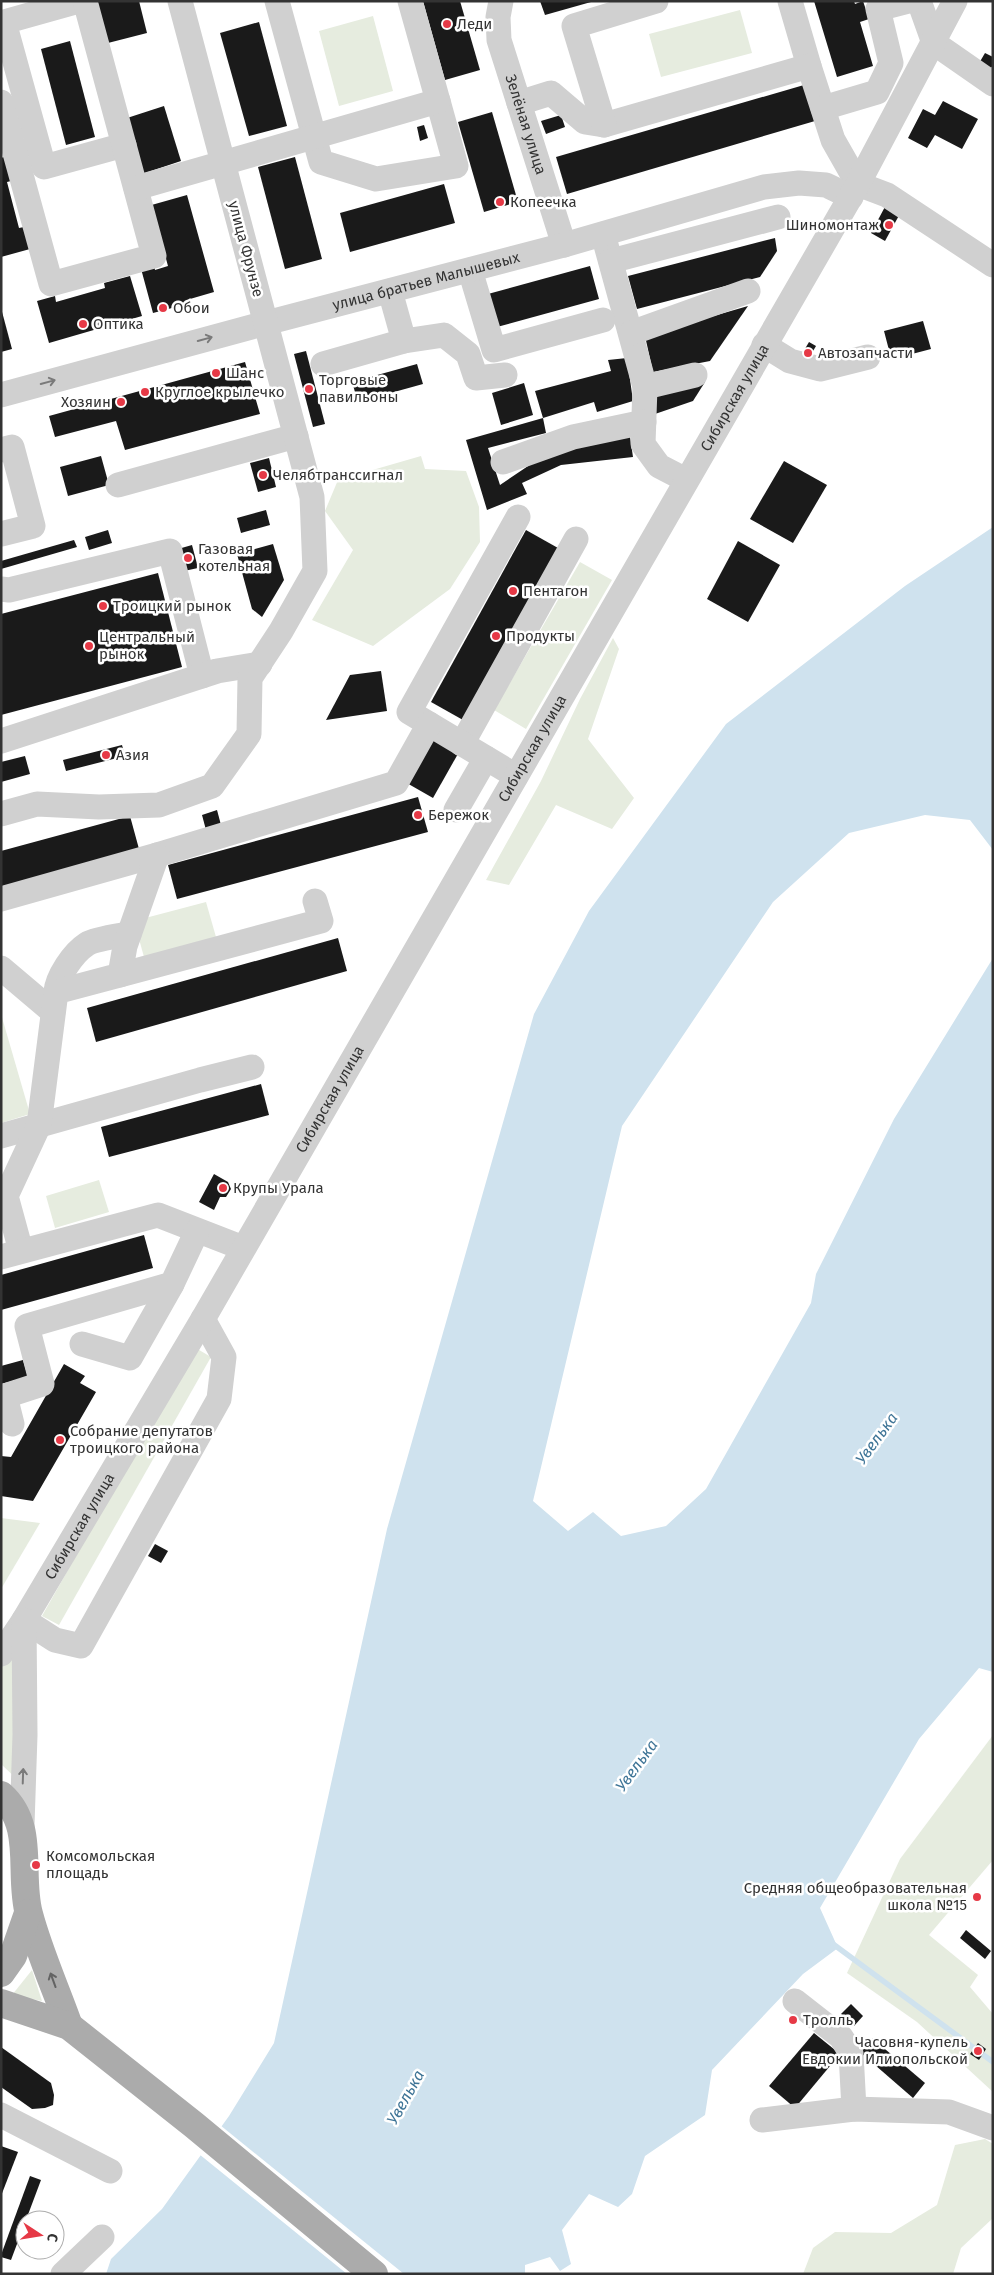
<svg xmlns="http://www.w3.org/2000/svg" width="994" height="2275" font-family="'Fira Sans',sans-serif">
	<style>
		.green { fill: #e6ecdf }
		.water { fill: #cfe2ee }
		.pier { fill: #fff }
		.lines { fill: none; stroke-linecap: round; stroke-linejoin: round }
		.stream { stroke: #cfe2ee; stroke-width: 5.5 }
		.building { fill: #1a1a1a }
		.minor { stroke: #d0d0d0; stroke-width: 25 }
		.major { stroke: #ababab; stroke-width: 28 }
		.oneway { stroke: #7a7a7a }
		.oneway2 { stroke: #636363 }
		.poi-dot { fill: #e63946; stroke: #fff; stroke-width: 2 }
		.labels { text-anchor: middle; stroke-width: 5; stroke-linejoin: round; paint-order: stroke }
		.poi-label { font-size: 15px; fill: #333; stroke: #fff; text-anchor: start }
		.street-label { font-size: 15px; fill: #333; stroke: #fff }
		.water-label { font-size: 16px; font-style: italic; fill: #3f7597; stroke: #fff }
	</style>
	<rect width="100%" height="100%" fill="#fff"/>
	<!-- green -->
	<g class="green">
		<path d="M740,10L752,53L661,77L649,34Z"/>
		<path d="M373,16L393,91L339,106L319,31Z"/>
		<path d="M421,456L425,469L466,471L479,507L480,542L450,589L373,646L312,620L353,550L325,511L338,480Z"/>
		<path d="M580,562L612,580L526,729L494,710Z"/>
		<path d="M613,638L619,649L588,739L634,798L612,829L556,805L509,885L486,880L541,781L580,699Z"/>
		<path d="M206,902L216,937L144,957L134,921Z"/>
		<path d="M1,1014L30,1114L1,1123Z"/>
		<path d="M99,1180L109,1212L55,1228L46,1196Z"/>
		<path d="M194,1347L211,1357L59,1625L42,1616Z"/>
		<path d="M1,1518L40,1523L1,1589Z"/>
		<path d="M12,1647L21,1783L1,1764V1664Z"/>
		<path d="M993,1735V1860L929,1935L978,1975L970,1987L993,2014V2092L917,2022L847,1973L900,1859Z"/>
		<path d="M32,1970L42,2001L12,1995Z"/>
		<path d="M985,2139L993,2144V2218L961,2248L953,2274H803L813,2248L835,2232L891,2233L937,2205L955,2145Z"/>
	</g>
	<!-- water -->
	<path class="water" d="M993,527V850L970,820L925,815L849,833L773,902L622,1126L533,1501L568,1531L593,1512L621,1536L666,1526L706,1489L811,1303L816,1274L894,1119L993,958V1672L979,1668L919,1739L820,1908L838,1948L803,1974L712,2070L705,2115L645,2156L632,2194L618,2207L589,2194L562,2230L571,2264L560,2271L550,2257L525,2265V2274H106L111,2259L162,2209L229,2116L274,2043L387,1529L534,1014L589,911L726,724L905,586Z"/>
	<!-- pier -->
	<path class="pier" d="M220,2125L404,2274H347L199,2154Z"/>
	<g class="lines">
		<!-- stream -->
		<path class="stream" d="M833,1944L993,2062"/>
	</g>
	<!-- building -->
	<g class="building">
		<path d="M93,1H139L147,33L104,44Z"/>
		<path d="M423,1H460L480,70L445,80Z"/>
		<path d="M540,1H590L591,2L545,15Z"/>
		<path d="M814,1H854L855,4L863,1L869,19L860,22L873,66L837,77Z"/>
		<path d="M259,22L287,126L249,136L220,33Z"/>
		<path d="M70,41L95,137L66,145L41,49Z"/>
		<path d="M985,53L993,57V65L989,71L978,65Z"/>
		<path d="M804,85L815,121L567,194L556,157Z"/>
		<path d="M943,101L978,119L962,149L935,135L927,148L908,138L923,109L935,115Z"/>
		<path d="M164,106L181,161L142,174L124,119Z"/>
		<path d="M492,112L518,202L484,212L458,122Z"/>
		<path d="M561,115L565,127L546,134L541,121Z"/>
		<path d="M424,125L428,138L420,141L417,127Z"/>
		<path d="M4,157L11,181L7,182L19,228L24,227L30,249L1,257V158Z"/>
		<path d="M295,157L322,259L285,269L258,167Z"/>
		<path d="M444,184L455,223L350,252L340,213Z"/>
		<path d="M187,195L214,292L190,299L191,303L153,313L140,265L153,261L155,270L168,266L158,229L148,206Z"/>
		<path d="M887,203L902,210L885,241L871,233Z"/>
		<path d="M775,238L777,251L760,277L637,309L628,276Z"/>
		<path d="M590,266L599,299L497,327L488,294Z"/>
		<path d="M130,276L142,316L49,343L37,301L55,296L56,302L105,288L104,283Z"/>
		<path d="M748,306L710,361L653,372L645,336Z"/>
		<path d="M1,308L12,349L1,352Z"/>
		<path d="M923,321L931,349L912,354L910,348L890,354L884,331Z"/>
		<path d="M809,342L816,346L806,363L799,359Z"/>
		<path d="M306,351L325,424L313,427L294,354Z"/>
		<path d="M627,358L633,401L597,412L594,402L543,418L535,391L611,371L608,360Z"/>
		<path d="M245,362L260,414L125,450L116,421L55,437L49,416Z"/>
		<path d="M417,364L423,384L358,402L352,382Z"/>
		<path d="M705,382L693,401L655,414L652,396Z"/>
		<path d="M524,383L533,415L501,425L492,393Z"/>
		<path d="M543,418L546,433L488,448L500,485L537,460L561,450L630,437L633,457L561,465L522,483L527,494L487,510L466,440Z"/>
		<path d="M101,456L109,485L68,496L60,467Z"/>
		<path d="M269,458L276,487L258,492L250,463Z"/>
		<path d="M784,461L827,485L793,543L750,519Z"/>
		<path d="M266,510L270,525L241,533L237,518Z"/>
		<path d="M108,530L112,543L89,550L85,537Z"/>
		<path d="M526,530L558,548L463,720L431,702Z"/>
		<path d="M74,540L77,547L1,569V561Z"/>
		<path d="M738,541L780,565L748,622L707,599Z"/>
		<path d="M273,544L284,580L262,617L252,609L237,554Z"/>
		<path d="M192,545L198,568L184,571L178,549Z"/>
		<path d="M158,573L182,667L1,715V614Z"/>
		<path d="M381,671L387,711L326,720L350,675Z"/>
		<path d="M431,737L459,752L433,798L405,782Z"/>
		<path d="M122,745L125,756L66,771L63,760Z"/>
		<path d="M25,756L30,774L1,782V762Z"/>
		<path d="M418,797L428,832L177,899L168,865Z"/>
		<path d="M217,810L221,825L206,830L202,815Z"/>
		<path d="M130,816L139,849L1,887V851Z"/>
		<path d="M338,938L347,971L96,1042L87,1008Z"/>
		<path d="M261,1084L269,1115L109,1157L101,1127Z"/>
		<path d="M214,1174L228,1182L231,1189L226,1197H220L214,1210L199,1202Z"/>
		<path d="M144,1235L153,1268L1,1310V1275Z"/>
		<path d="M23,1360L28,1377L1,1384V1366Z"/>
		<path d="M64,1364L85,1376L80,1383L96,1392L33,1501L1,1496V1456L11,1457Z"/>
		<path d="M155,1544L168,1551L161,1563L148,1556Z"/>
		<path d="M966,1930L991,1951L985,1959L960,1938Z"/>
		<path d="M851,2004L863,2016L854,2026L841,2014Z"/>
		<path d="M814,2033L840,2054L795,2108L769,2086Z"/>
		<path d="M872,2038L925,2083L913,2098L860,2052Z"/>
		<path d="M978,2043L986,2049L979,2060L970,2054Z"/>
		<path d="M1,2047L51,2083L54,2095L53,2105L45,2108L32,2109L1,2087Z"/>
		<path d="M1,2146L18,2152L1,2196Z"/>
		<path d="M30,2176L41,2180L11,2260L1,2257V2255Z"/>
	</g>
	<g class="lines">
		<!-- minor -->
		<g class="minor">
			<path d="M79,1L4,22L44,167L124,145"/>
			<path d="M277,1L321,162L376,179L456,166L438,101"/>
			<path id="s1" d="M501,1L498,17L499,40L564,245"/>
			<path d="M790,1L809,66"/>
			<path d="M919,1L934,43L993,84"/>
			<path d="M1,102L51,284L154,256L85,1"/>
			<path d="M519,103L551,93L585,122L604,125L809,66L833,140L858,184L887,195L993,265"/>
			<path d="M823,108L877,92L891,63L878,9L909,1"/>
			<path d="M604,125L574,26L656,1"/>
			<path d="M136,188L438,101L410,1"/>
			<path d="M603,234L645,387L643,444L659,466L686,480"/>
			<path d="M611,261L778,217"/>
			<path d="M470,270L494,350L603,320"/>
			<path d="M631,333L748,291"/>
			<path d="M404,341L444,335L468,354L476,378L505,375"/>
			<path d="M764,345L790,361L820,369L868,357"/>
			<path d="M323,364L404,341L390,291"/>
			<path d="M645,387L695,375"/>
			<path id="s2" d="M1,395L266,323L564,245L764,187L799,183L826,185L851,197"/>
			<path d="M1,450L12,447L33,526L1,534"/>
			<path d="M503,462L573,437L644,422"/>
			<path d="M118,485L296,436"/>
			<path d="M1,589L9,590L170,551L202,676"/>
			<path d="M1,741L217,671L260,664"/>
			<path d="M462,744L576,539"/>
			<path d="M516,776L409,712L518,517"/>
			<path d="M456,810L486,758"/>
			<path d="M1,814L37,804L99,807L159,805L212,786L249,734L250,678L281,631L315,571L312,497L180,1"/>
			<path d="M1,899L157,855L396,783L429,724"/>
			<path d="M1,968L53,1012"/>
			<path d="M120,975L321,921L315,901"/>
			<path d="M56,992C57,977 73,953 87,944C95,939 118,936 129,934"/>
			<path d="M1,1136L200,1080L252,1067"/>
			<path d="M21,1251L6,1196L39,1125L56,992L120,975L125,946L157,855"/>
			<path d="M1,1257L158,1215L243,1248"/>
			<path d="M82,1344L130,1358L172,1284"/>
			<path d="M12,1424L5,1396L42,1384L27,1326L172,1284L197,1231"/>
			<path d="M24,1620L55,1640L81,1646L219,1399L224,1357L203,1319"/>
			<path id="s3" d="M1,1654L24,1620L203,1319L858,184L955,1"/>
			<path d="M22,1825L25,1735L24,1620"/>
			<path d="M795,2001L841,2037L851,2053L854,2109"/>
			<path d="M1,2115L110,2171"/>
			<path d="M762,2120L854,2109L949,2112L993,2128"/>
			<path d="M63,2274L102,2237"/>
		</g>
		<!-- major -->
		<g class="major">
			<path d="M1,1795C36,1826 18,1874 29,1914C39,1952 56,1989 69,2026"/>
			<path d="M1,1973L13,1956L28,1913"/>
			<path d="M1,2003L69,2026L194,2125L374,2274"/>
		</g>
	</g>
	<!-- one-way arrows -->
	<defs><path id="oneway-shaft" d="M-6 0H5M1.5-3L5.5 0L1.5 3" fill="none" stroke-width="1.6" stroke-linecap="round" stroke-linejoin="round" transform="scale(1.25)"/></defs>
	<g class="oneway">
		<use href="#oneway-shaft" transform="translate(205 339) rotate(-15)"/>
		<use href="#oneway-shaft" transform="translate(48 382) rotate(-15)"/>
		<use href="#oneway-shaft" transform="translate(23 1776) rotate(-88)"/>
	</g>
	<use class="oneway2" href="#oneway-shaft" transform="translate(53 1980) rotate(-110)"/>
	<!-- markers -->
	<g class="poi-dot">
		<circle cx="447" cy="24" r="5"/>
		<circle cx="500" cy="202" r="5"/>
		<circle cx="889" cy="225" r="5"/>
		<circle cx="163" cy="308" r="5"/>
		<circle cx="83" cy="324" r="5"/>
		<circle cx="808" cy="353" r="5"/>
		<circle cx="216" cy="373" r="5"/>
		<circle cx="309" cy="389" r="5"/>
		<circle cx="145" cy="392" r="5"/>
		<circle cx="121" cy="402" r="5"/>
		<circle cx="263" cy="475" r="5"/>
		<circle cx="188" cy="558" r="5"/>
		<circle cx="513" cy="591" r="5"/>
		<circle cx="103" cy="606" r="5"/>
		<circle cx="496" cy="636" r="5"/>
		<circle cx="89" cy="646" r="5"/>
		<circle cx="106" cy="755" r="5"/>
		<circle cx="418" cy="815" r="5"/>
		<circle cx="223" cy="1188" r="5"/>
		<circle cx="60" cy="1440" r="5"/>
		<circle cx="36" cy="1865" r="5"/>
		<circle cx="977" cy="1897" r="5"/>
		<circle cx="793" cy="2020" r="5"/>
		<circle cx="978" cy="2051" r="5"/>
	</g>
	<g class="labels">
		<!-- poi labels -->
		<g class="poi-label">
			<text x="457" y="29">Леди</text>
			<text x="510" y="207">Копеечка</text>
			<text x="879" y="230" text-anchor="end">Шиномонтаж</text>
			<text x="173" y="313">Обои</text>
			<text x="93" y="329">Оптика</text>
			<text x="818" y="358">Автозапчасти</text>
			<text x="226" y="378">Шанс</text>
			<text x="319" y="385">Торговые<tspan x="319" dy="17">павильоны</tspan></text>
			<text x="155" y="397">Круглое крылечко</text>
			<text x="111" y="407" text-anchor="end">Хозяин</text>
			<text x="273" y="480">Челябтранссигнал</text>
			<text x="198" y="554">Газовая<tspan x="198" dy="17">котельная</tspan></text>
			<text x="523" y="596">Пентагон</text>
			<text x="113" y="611">Троицкий рынок</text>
			<text x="506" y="641">Продукты</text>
			<text x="99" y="642">Центральный<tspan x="99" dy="17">рынок</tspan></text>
			<text x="116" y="760">Азия</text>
			<text x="428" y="820">Бережок</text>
			<text x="233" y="1193">Крупы Урала</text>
			<text x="70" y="1436">Собрание депутатов<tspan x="70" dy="17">троицкого района</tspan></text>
			<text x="46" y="1861">Комсомольская<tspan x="46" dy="17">площадь</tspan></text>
			<text x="967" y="1893" text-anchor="end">Средняя общеобразовательная<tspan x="967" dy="17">школа №15</tspan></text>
			<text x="803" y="2025">Тролль</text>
			<text x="968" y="2047" text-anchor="end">Часовня-купель<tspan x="968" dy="17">Евдокии Илиопольской</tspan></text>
		</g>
		<!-- street labels -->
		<g class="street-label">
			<text dy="5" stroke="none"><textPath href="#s1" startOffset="128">Зелёная улица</textPath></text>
			<text transform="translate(246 249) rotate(75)" y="5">улица Фрунзе</text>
			<text dy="5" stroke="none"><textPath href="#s2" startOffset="440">улица братьев Малышевых</textPath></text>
			<text dy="5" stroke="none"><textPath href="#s3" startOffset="1455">Сибирская улица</textPath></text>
			<text dy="5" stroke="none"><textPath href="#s3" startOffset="1050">Сибирская улица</textPath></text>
			<text dy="5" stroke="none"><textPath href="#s3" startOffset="645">Сибирская улица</textPath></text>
			<text dy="5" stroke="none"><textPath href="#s3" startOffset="150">Сибирская улица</textPath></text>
		</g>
		<!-- water labels -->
		<g class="water-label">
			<text transform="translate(876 1438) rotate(-54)" y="6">Увелька</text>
			<text transform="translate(636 1765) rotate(-54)" y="6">Увелька</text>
			<text transform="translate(405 2097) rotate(-61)" y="6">Увелька</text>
		</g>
	</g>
	<!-- border -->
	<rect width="994" height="2275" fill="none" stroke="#333333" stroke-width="5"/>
	<!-- north arrow -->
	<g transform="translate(40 2235) rotate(102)"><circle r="24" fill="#ffffff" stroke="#adadad"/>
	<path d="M0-4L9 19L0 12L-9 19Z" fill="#e63946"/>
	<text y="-8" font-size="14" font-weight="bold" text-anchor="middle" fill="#333333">С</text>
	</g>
</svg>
